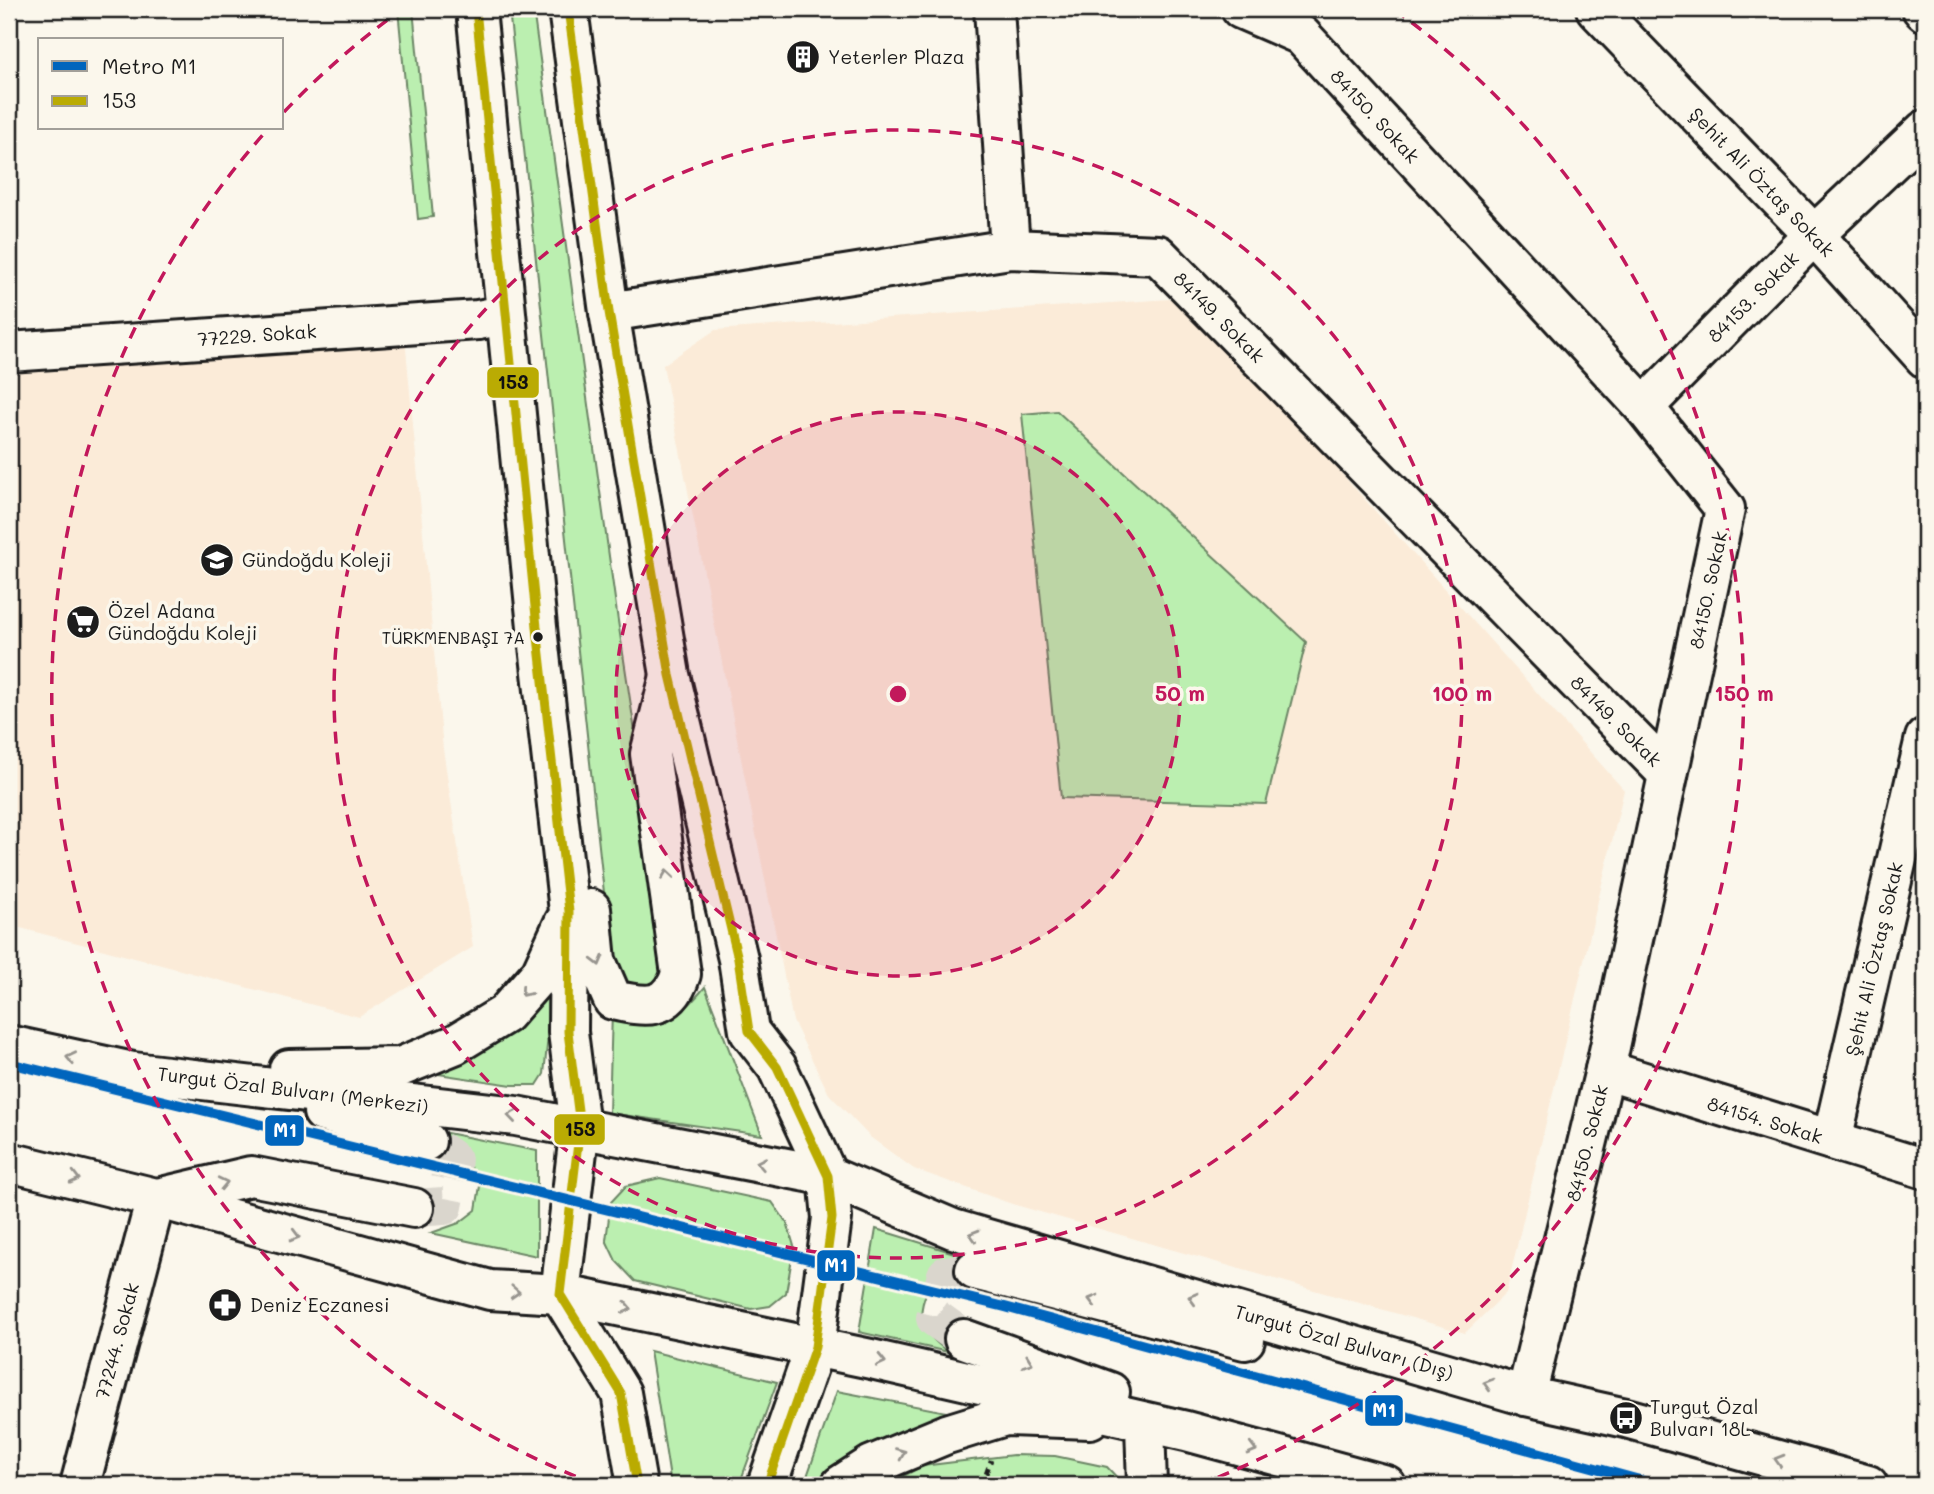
<svg xmlns="http://www.w3.org/2000/svg" width="1934" height="1494" font-family="Mali,sans-serif">
	<style>
		.built { fill: #fbebd8 }
		.green { fill: #bbefb0; stroke: #6c8666; stroke-width: 2 }
		.lines { fill: none; stroke-linecap: round; stroke-linejoin: round }
		.primary-tunnel { stroke: #dad6cd; stroke-width: 38; stroke-dasharray: 38 19; stroke-linecap: butt }
		.street-casing { stroke: #1c1c1c; stroke-width: 44 }
		.secondary-casing { stroke: #1c1c1c; stroke-width: 44 }
		.primary-casing { stroke: #1c1c1c; stroke-width: 44 }
		.path { stroke: #1c1c1c; stroke-width: 4.5; stroke-dasharray: 7 5; stroke-linecap: butt }
		.street { stroke: #fbf7ec; stroke-width: 38 }
		.secondary { stroke: #fbf7ec; stroke-width: 38 }
		.primary { stroke: #fbf7ec; stroke-width: 38 }
		.bus-1-casing { stroke: #fbf7ec; stroke-width: 14 }
		.bus-1 { stroke: #baab03; stroke-width: 9 }
		.metro-1-casing { stroke: #fbf7ec; stroke-width: 16 }
		.metro-1 { stroke: #0065bd; stroke-width: 10 }
		.oneway { stroke: #97948e }
		.ring { fill: none; stroke: #c2185b; stroke-width: 3.5; stroke-dasharray: 12 9 }
		.bus-dot { fill: #1c1c1c; stroke: #fbf7ec; stroke-width: 2.5 }
		.labels { text-anchor: middle; stroke-width: 7; stroke-linejoin: round; paint-order: stroke }
		.bus-label { font-size: 17px; fill: #1c1c1c; stroke: #fbf7ec; text-anchor: end }
		.poi-label { font-size: 19px; fill: #1c1c1c; stroke: #fbf7ec; text-anchor: start }
		.street-label { font-size: 19px; fill: #1c1c1c; stroke: #fbf7ec }
		.centre { fill: #c2185b; stroke: #fbf7ec; stroke-width: 3.5 }
		.ring-label { font-size: 21px; text-anchor: middle; font-weight: bold; fill: #c2185b; stroke: #fbf7ec; stroke-width: 7; stroke-linejoin: round; paint-order: stroke }
		.line-badge { stroke: #fbf7ec; stroke-width: 2.5 }
		.badge-label { font-size: 19px; text-anchor: middle; font-weight: bold; fill: #fff }
		.pale-badge-label { font-size: 19px; text-anchor: middle; font-weight: bold; fill: #111 }
	</style>
	<rect width="100%" height="100%" fill="#fbf7ec"/>
	<filter id="ink" filterUnits="userSpaceOnUse"><feTurbulence type="fractalNoise" baseFrequency=".0143" numOctaves="2"/><feDisplacementMap in="SourceGraphic" scale="14" xChannelSelector="R" yChannelSelector="G"/><feConvolveMatrix kernelMatrix="1 2 1 2 8 2 1 2 1" color-interpolation-filters="sRGB"/></filter>
	<g filter="url(#ink)">
		<!-- built -->
		<g class="built">
			<path d="M1185,298L1624,790L1506,1293L1465,1333L1012,1204L914,1169L870,1137L829,1094L793,1021L663,365L715,330Z"/>
			<path d="M405,338L443,749L473,947L359,1017L9,925V371Z"/>
		</g>
		<!-- green -->
		<g class="green">
			<path d="M398,9H413L433,217L418,219Z"/>
			<path d="M509,9H533L618,621L670,960L665,978L649,993L619,990L612,967Z"/>
			<path d="M1057,411L1306,642L1266,804L1061,798L1022,414Z"/>
			<path d="M554,979L544,1074L537,1085H512L438,1074L509,1035Z"/>
			<path d="M705,987L762,1135L609,1113L612,1012C662,1029 671,1027 705,987Z"/>
			<path d="M442,1132L537,1151V1256L431,1233L459,1223L476,1210L480,1186L466,1159Z"/>
			<path d="M660,1178L772,1202L787,1223L794,1246L786,1293L770,1306L751,1309L635,1281L616,1261L606,1240L611,1202L626,1186Z"/>
			<path d="M876,1229L974,1259C965,1262 955,1263 947,1267C931,1274 917,1307 923,1324C928,1336 938,1344 948,1352L859,1332Z"/>
			<path d="M650,1351L777,1382L739,1485H671Z"/>
			<path d="M837,1391L957,1414L870,1452L820,1485H804Z"/>
			<path d="M1013,1455L1055,1456L1107,1467L1124,1485H887L922,1466Z"/>
		</g>
		<g class="lines">
			<!-- primary-tunnel -->
			<g class="primary-tunnel">
				<path d="M414,1208L444,1206L453,1160L426,1141"/>
				<path d="M964,1339L935,1318L946,1275L975,1270"/>
			</g>
			<!-- street casing -->
			<g class="street-casing">
				<g id="street">
					<path d="M994,9L1010,249"/>
					<path d="M1241,9L1301,35L1644,407L1725,509L1605,1070L1526,1396"/>
					<path d="M1596,9L1814,235L1925,358"/>
					<path d="M1922,9L1925,12"/>
					<path d="M609,312L1010,249L1158,255L1668,774"/>
					<path d="M9,352L478,320L505,315"/>
					<path d="M1644,407L1814,235L1925,130"/>
					<path d="M1605,1070L1925,1169"/>
					<path d="M1832,1140L1925,738"/>
					<path d="M1145,1425L1147,1485"/>
					<path d="M80,1485L156,1198"/>
				</g>
			</g>
			<!-- secondary casing -->
			<g class="secondary-casing">
				<g id="secondary">
					<path d="M560,1294L621,1393L637,1485"/>
					<path d="M767,1485L815,1347"/>
					<path d="M841,1485L872,1465L947,1434L1005,1416L1090,1419"/>
				</g>
			</g>
			<!-- primary casing -->
			<g class="primary-casing">
				<g id="primary">
					<path d="M476,9L538,637L569,911L568,1032L580,1126L560,1294"/>
					<path d="M568,9L609,312L670,675L738,959L749,1031L777,1067L828,1176L832,1218L815,1347"/>
					<path d="M591,909L596,961L613,1000C645,1007 669,1012 681,974L650,754L669,680"/>
					<path d="M9,1045L133,1072L516,1116L828,1176L953,1229L1526,1396L1626,1418L1868,1485"/>
					<path d="M289,1069L400,1067L454,1045L505,1014L541,973L564,923"/>
					<path d="M323,1112L426,1141"/>
					<path d="M9,1162L156,1198L490,1290L560,1294L871,1359L1186,1431L1386,1485"/>
					<path d="M162,1197L251,1176L414,1208"/>
					<path d="M975,1270L1245,1340"/>
					<path d="M964,1339L1110,1392"/>
				</g>
			</g>
			<!-- path -->
			<path class="path" d="M982,1485L991,1460"/>
			<!-- street -->
			<use href="#street" class="street"/>
			<!-- secondary -->
			<use href="#secondary" class="secondary"/>
			<!-- primary -->
			<use href="#primary" class="primary"/>
			<!-- bus-1 casing -->
			<g class="bus-1-casing">
				<g id="bus-1">
					<path d="M476,9L538,637L569,911L568,1032L580,1126L560,1294L621,1393L637,1485"/>
					<path d="M568,9L609,312L670,675L738,959L749,1031L777,1067L828,1176L832,1218L815,1347L767,1485"/>
				</g>
			</g>
			<!-- bus-1 -->
			<use href="#bus-1" class="bus-1"/>
			<!-- metro-1 casing -->
			<g class="metro-1-casing">
				<path id="metro-1" d="M9,1063L1005,1307L1658,1485"/>
			</g>
			<!-- metro-1 -->
			<use href="#metro-1" class="metro-1"/>
		</g>
		<!-- one-way arrows -->
		<defs><path id="oneway-chevron" d="M-2-3.5L2.5 0L-2 3.5" fill="none" stroke-width="1.6" stroke-linecap="round" stroke-linejoin="round" transform="scale(1.75)"/></defs>
		<g class="oneway">
			<use href="#oneway-chevron" transform="translate(667 875) rotate(-98)"/>
			<use href="#oneway-chevron" transform="translate(598 961) rotate(75)"/>
			<use href="#oneway-chevron" transform="translate(525 992) rotate(131)"/>
			<use href="#oneway-chevron" transform="translate(71 1058) rotate(-168)"/>
			<use href="#oneway-chevron" transform="translate(512 1116) rotate(-172)"/>
			<use href="#oneway-chevron" transform="translate(761 1163) rotate(-169)"/>
			<use href="#oneway-chevron" transform="translate(75 1178) rotate(14)"/>
			<use href="#oneway-chevron" transform="translate(223 1183) rotate(-13)"/>
			<use href="#oneway-chevron" transform="translate(974 1235) rotate(-164)"/>
			<use href="#oneway-chevron" transform="translate(295 1236) rotate(15)"/>
			<use href="#oneway-chevron" transform="translate(515 1292) rotate(3)"/>
			<use href="#oneway-chevron" transform="translate(1193 1298) rotate(-164)"/>
			<use href="#oneway-chevron" transform="translate(1093 1300) rotate(-165)"/>
			<use href="#oneway-chevron" transform="translate(627 1308) rotate(12)"/>
			<use href="#oneway-chevron" transform="translate(881 1361) rotate(13)"/>
			<use href="#oneway-chevron" transform="translate(1028 1362) rotate(20)"/>
			<use href="#oneway-chevron" transform="translate(1488 1384) rotate(-163)"/>
			<use href="#oneway-chevron" transform="translate(1252 1449) rotate(15)"/>
			<use href="#oneway-chevron" transform="translate(901 1453) rotate(-22)"/>
			<use href="#oneway-chevron" transform="translate(1779 1460) rotate(-164)"/>
		</g>
	</g>
	<!-- distance rings -->
	<circle cx="898" cy="694" r="282" fill="#c2185b" fill-opacity=".12"/>
	<g class="ring">
		<circle cx="898" cy="694" r="282"/>
		<circle cx="898" cy="694" r="564"/>
		<path d="M595 1484A846 846 0 0 1 269 128M284 112A846 846 0 0 1 401 10M1395 10A846 846 0 0 1 1201 1484"/>
	</g>
	<!-- icons -->
	<defs>
		<g id="building-disc" transform="scale(1.75)"><circle r="9.5" fill="#1c1c1c" stroke="#fbf7ec"/><path d="M-4-6H4V6H1V3H-1V6H-4ZM-2.5-4.3h1.7v1.8h-1.7ZM.8-4.3h1.7v1.8H.8ZM-2.5-1h1.7V.8h-1.7ZM.8-1h1.7V.8H.8Z" fill="#fff"/></g>
		<g id="school-disc" transform="scale(1.75)"><circle r="9.5" fill="#1c1c1c" stroke="#fbf7ec"/><path d="M0-5L7-2L0 1L-7-2ZM-4 1L0 2.5L4 1V4Q0 6-4 4Z" fill="#fff"/></g>
		<g id="supermarket-disc" transform="scale(1.75)"><circle r="9.5" fill="#1c1c1c" stroke="#fbf7ec"/><path d="M-6-5.5h2.5l.6 2H6L4.5 2H-2.5L-4.4-4H-6ZM-1.5 3.2a1.3 1.3 0 1 0 .1 0ZM3 3.2a1.3 1.3 0 1 0 .1 0Z" fill="#fff"/></g>
		<g id="pharmacy-disc" transform="scale(1.75)"><circle r="9.5" fill="#1c1c1c" stroke="#fbf7ec"/><path d="M-2-6h4v4h4v4h-4v4h-4v-4h-4v-4h4Z" fill="#fff"/></g>
		<g id="bus-disc" transform="scale(1.75)"><circle r="9.5" fill="#1c1c1c" stroke="#fbf7ec"/><path d="M-5-6H5V4H4V6H2V4H-2V6H-4V4H-5ZM-3.5-4V0h7V-4ZM-3.5 1.2v1.5H-2V1.2ZM2 1.2v1.5H3.5V1.2Z" fill="#fff"/></g>
	</defs>
	<g fill-rule="evenodd">
		<use href="#building-disc" x="803" y="57"/>
		<use href="#school-disc" x="217" y="560"/>
		<use href="#supermarket-disc" x="83" y="622"/>
		<use href="#pharmacy-disc" x="225" y="1305"/>
		<use href="#bus-disc" x="1626" y="1418"/>
	</g>
	<!-- markers -->
	<circle class="bus-dot" cx="538" cy="637" r="6"/>
	<g class="labels">
		<!-- bus labels -->
		<g class="bus-label">
			<text x="525" y="644">TÜRKMENBAŞI 7A</text>
		</g>
		<!-- poi labels -->
		<g class="poi-label">
			<text x="828" y="64">Yeterler Plaza</text>
			<text x="242" y="567">Gündoğdu Koleji</text>
			<text x="108" y="618">Özel Adana<tspan x="108" dy="22">Gündoğdu Koleji</tspan></text>
			<text x="250" y="1312">Deniz Eczanesi</text>
			<text x="1650" y="1414">Turgut Özal<tspan x="1650" dy="22">Bulvarı 18L</tspan></text>
		</g>
		<!-- street labels -->
		<g class="street-label">
			<text transform="translate(1375 116) rotate(47)" y="7">84150. Sokak</text>
			<text transform="translate(1762 182) rotate(46)" y="7">Şehit Ali Öztaş Sokak</text>
			<text transform="translate(1753 297) rotate(-45)" y="7">84153. Sokak</text>
			<text transform="translate(1219 317) rotate(45)" y="7">84149. Sokak</text>
			<text transform="translate(257 335) rotate(-4)" y="7">77229. Sokak</text>
			<text transform="translate(1708 590) rotate(-78)" y="7">84150. Sokak</text>
			<text transform="translate(1616 721) rotate(45)" y="7">84149. Sokak</text>
			<text transform="translate(1874 959) rotate(-77)" y="7">Şehit Ali Öztaş Sokak</text>
			<text transform="translate(293 1090) rotate(7)" y="7">Turgut Özal Bulvarı (Merkezi)</text>
			<text transform="translate(1765 1120) rotate(17)" y="7">84154. Sokak</text>
			<text transform="translate(1587 1143) rotate(-76)" y="7">84150. Sokak</text>
			<text transform="translate(117 1341) rotate(-75)" y="7">77244. Sokak</text>
			<text transform="translate(1344 1342) rotate(16)" y="7">Turgut Özal Bulvarı (Dış)</text>
		</g>
	</g>
	<circle cx="898" cy="694" r="10" class="centre"/>
	<g class="ring-label">
		<text x="1180" y="701">50 m</text>
		<text x="1462" y="701">100 m</text>
		<text x="1744" y="701">150 m</text>
	</g>
	<g class="line-badge">
		<rect x="486" y="366" width="54" height="33" rx="7" fill="#baab03"/>
		<rect x="553" y="1113" width="53" height="33" rx="7" fill="#baab03"/>
		<rect x="264" y="1114" width="41" height="33" rx="7" fill="#0065bd"/>
		<rect x="816" y="1249" width="40" height="33" rx="7" fill="#0065bd"/>
		<rect x="1364" y="1394" width="40" height="33" rx="7" fill="#0065bd"/>
	</g>
	<g class="badge-label">
		<text x="285" y="1137">M1</text>
		<text x="836" y="1272">M1</text>
		<text x="1384" y="1417">M1</text>
	</g>
	<g class="pale-badge-label">
		<text x="513" y="389">153</text>
		<text x="580" y="1136">153</text>
	</g>
	<!-- margin -->
	<rect width="1934" height="1494" fill="none" stroke="#fbf7ec" stroke-width="35"/>
	<rect x="18" y="18" width="1899" height="1459" fill="none" stroke="#1c1c1c" stroke-width="2.5" filter="url(#ink)"/>
	<!-- legend -->
	<rect x="38" y="38" width="245" height="91" fill="#fbf7ec" stroke="#a29f99" stroke-width="2"/>
	<rect x="52" y="61" width="35" height="10" fill="#0065bd" stroke="#a29f99" stroke-width="2"/>
	<text x="102" y="74" font-size="21" fill="#1c1c1c">Metro M1</text>
	<rect x="52" y="96" width="35" height="10" fill="#baab03" stroke="#a29f99" stroke-width="2"/>
	<text x="102" y="108" font-size="21" fill="#1c1c1c">153</text>
</svg>
